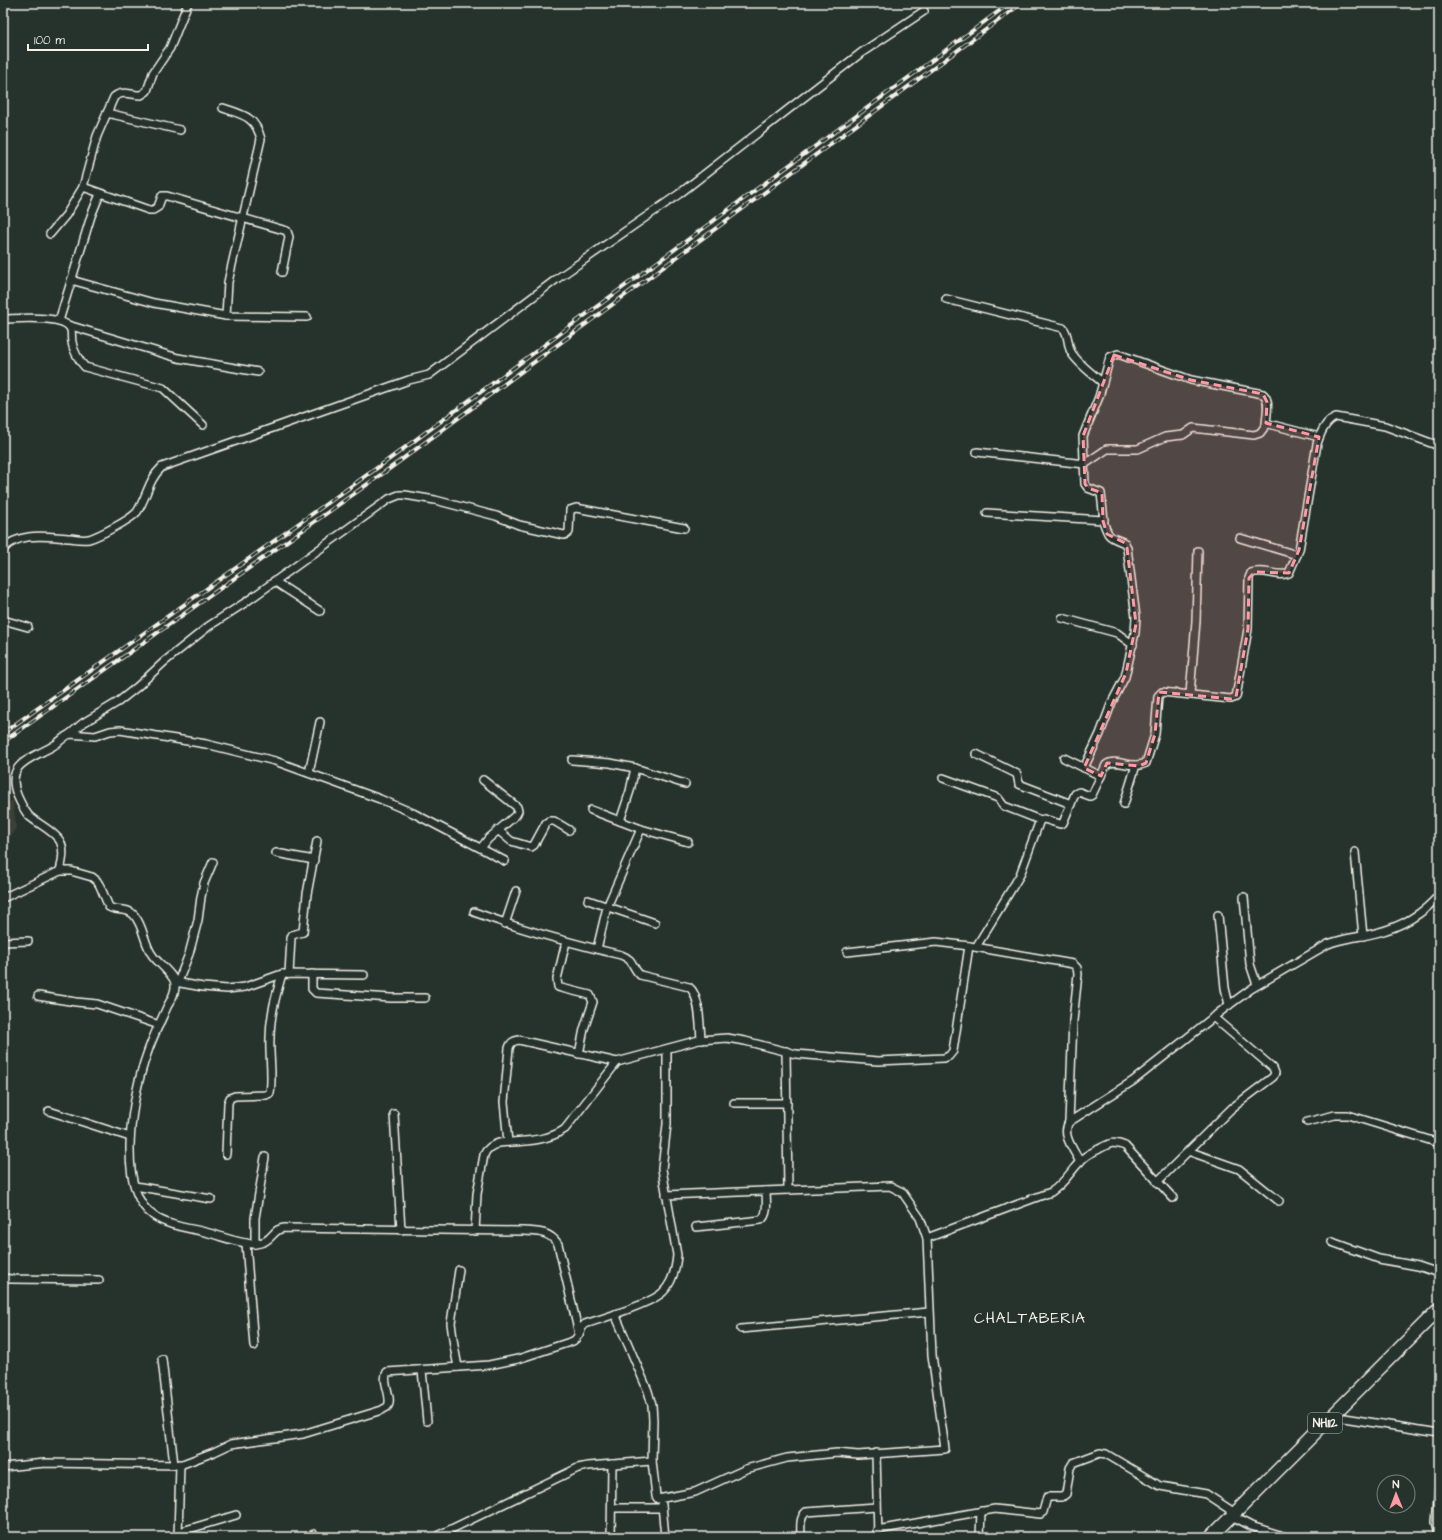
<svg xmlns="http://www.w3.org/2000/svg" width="1442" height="1540" font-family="'Architects Daughter',sans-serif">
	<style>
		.built { fill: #3a3f39 }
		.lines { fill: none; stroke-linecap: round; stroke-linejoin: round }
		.street-casing { stroke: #f4f1e8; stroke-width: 10 }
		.highway-casing { stroke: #f4f1e8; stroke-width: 15 }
		.street { stroke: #26332d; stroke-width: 7 }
		.highway { stroke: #26332d; stroke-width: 12 }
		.rail-casing { stroke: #f4f1e8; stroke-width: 4 }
		.rail { stroke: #26332d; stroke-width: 2.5; stroke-dasharray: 8; stroke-linecap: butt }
		.marked { fill: #ff9aa2; fill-opacity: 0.2; stroke: #ff9aa2; stroke-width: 3; stroke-dasharray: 8 5; stroke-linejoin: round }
		.labels { text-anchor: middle; stroke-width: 3.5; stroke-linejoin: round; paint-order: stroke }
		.shield { fill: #26332d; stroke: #b6b8b0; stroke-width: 1 }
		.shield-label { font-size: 12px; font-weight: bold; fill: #f4f1e8 }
		.quarter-label { font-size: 15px; letter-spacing: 1px; fill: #f4f1e8; stroke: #26332d }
	</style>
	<rect width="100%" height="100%" fill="#26332d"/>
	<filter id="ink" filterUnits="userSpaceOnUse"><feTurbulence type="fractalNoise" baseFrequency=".025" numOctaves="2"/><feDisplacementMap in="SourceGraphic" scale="8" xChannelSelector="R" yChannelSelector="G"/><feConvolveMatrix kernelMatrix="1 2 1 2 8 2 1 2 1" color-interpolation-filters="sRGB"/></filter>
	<g filter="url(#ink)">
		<!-- built -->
		<path class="built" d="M13,801L16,828L3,848V802Z"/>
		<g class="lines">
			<!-- street casing -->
			<g class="street-casing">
				<g id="street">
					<path d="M223,108C243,115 255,116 261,139L228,282L226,316"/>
					<path d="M107,113L180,130"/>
					<path d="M83,187L149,210H153L158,207L162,196H167L287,231L289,237L282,272"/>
					<path d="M50,234L66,215L83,187L97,136L114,97C123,90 131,95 141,95L147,91L153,73L170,48L188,3"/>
					<path d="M71,280L154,303L226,316L307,317"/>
					<path d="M946,299L1063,328C1069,334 1067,344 1071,352C1078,364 1093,374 1103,383"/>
					<path d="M3,319C17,319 66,314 71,330C72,334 71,338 72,342C73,350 79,361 85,367L163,388L203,425"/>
					<path d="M59,321L91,216L100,194"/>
					<path d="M68,325L178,358L258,372"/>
					<path d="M977,452L1085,464L1107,449H1138L1165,437L1183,435L1193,428L1254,435L1260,433L1266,425L1269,424L1319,437"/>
					<path d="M987,513L1104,520L1101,493L1088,488L1085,484L1083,436L1099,397L1110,357L1118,354L1191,380L1263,394C1271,400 1266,415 1266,425"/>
					<path d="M1240,538L1297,555"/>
					<path d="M3,549C20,531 48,537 70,538C76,539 83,540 89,539C99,536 130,520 137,512C147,497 148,480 162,467L409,380L429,375L558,278L679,194L861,53L924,11"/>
					<path d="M274,581L320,611"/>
					<path d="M1062,618L1117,633L1133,645"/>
					<path d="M3,620L28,627"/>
					<path d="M1190,694L1196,621L1198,551"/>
					<path d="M70,734L83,723L118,702L137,687L164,662L209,626L246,602L389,499L399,495H405L435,500L496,516L519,525L564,535L567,534L569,532L570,510L576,508L684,528"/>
					<path d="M976,754L1017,774L1019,784L1071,804"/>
					<path d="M1064,758L1101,776"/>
					<path d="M572,760L610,763L635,768L685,784"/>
					<path d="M1084,768L1100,734L1112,702L1125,677L1135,633L1136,617L1127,548L1125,543C1109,536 1109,539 1103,521"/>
					<path d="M309,773L320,722"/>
					<path d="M943,778L998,798L1004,806L1040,820"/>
					<path d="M1124,804L1136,765"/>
					<path d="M591,810L641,829L688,842"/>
					<path d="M620,821L630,791L635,768"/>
					<path d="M498,830L511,841L531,847L534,845L546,823L549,821H554L569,830"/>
					<path d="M481,848L488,839L516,815L518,811L517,807L483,780"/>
					<path d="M1355,852L1363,936"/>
					<path d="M276,853L314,860"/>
					<path d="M60,871C62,862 65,850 60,841C54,831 38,824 29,816C24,810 20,802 17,795C5,763 31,759 53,746C59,743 63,737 70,734L95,736L110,731L120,730L206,744L275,761L380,799L413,813L505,861"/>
					<path d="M1244,897L1250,964L1257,985"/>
					<path d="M3,898L60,871H71L92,877L97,881L100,886L109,907C118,912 127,907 134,915C144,926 144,945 153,956C159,964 175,976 175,984C176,992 171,1000 167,1007C160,1023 152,1038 147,1054C133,1092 114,1189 154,1216C168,1226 189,1228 205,1232C221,1236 237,1243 253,1244C274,1243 271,1229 284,1228L524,1231C538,1232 549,1231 558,1244L579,1334"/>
					<path d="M588,900L655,923"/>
					<path d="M474,912C522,930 571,943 621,955C635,960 631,967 640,975L689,987C700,995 700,1027 701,1040"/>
					<path d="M1218,915L1225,988L1229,1005"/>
					<path d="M505,924L516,891"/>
					<path d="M3,942L28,941"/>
					<path d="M566,942L557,979L558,987L561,988L590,995L593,1002L584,1029L579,1054"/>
					<path d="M976,947L1020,875L1040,820L1044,819L1060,824L1063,823L1075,794L1079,792L1090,796L1092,795L1106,765C1115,757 1132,770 1146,763L1155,734L1158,696L1162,692L1231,699L1236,697L1248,629L1249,578L1251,573C1264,568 1278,578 1289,573L1299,550L1317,444C1320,434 1325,421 1336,417L1385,426L1439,446"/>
					<path d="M597,949L607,907L641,829"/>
					<path d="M847,952L936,942L969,946L1073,964L1077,968L1078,974L1073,1021L1069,1122"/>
					<path d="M289,974L291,938L292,935L303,932L307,894L317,841"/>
					<path d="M312,974V989L316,993L391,998H425"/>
					<path d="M175,982L203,987L227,989L245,987L282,974L364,975"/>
					<path d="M178,982L189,954L198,920L201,897L204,883L213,862"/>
					<path d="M38,996L76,1002L97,1004L159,1025"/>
					<path d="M786,1051L788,1190"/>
					<path d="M734,1103H787"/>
					<path d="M49,1111L130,1137"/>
					<path d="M394,1114L401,1230"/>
					<path d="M1307,1122L1335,1115H1348L1439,1143"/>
					<path d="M508,1142L504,1102L509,1048C511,1042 513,1041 519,1040L617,1062"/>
					<path d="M1188,1151L1239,1169L1279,1201"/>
					<path d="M226,1154L228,1103L230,1098L235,1096L266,1095L270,1093C273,1075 269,1056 270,1038C270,1016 276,995 282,974"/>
					<path d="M1080,1162C1074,1150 1061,1135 1069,1122L1133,1081L1225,1008L1251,989L1328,944C1343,938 1360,937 1376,933C1400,927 1423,914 1439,895"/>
					<path d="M1157,1182L1232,1108L1273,1077L1275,1073L1273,1068L1213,1017"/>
					<path d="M135,1186L211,1199"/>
					<path d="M696,1227L761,1220C769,1215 766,1199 766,1191"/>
					<path d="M475,1231L477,1194L484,1155C487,1148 491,1146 499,1143C520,1141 547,1142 565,1129L617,1062L699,1040L727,1038L745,1041L796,1054L878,1061L944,1058L949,1056L953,1051L969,946"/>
					<path d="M927,1238L1051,1192C1068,1181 1072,1167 1086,1156C1090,1153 1095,1151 1099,1149C1110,1143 1113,1141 1125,1146L1173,1198"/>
					<path d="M1332,1242L1379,1259L1418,1266L1439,1273"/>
					<path d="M246,1243L254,1346"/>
					<path d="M255,1244V1218L265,1157"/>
					<path d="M3,1278L11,1279L99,1280"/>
					<path d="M615,1314L648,1391L652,1405L653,1420L652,1461L656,1496L658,1499L695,1492L746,1469L787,1458L837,1453L858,1455L945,1449L932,1355L927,1238L920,1218L902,1192L890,1186L666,1195"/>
					<path d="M741,1329L929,1312"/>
					<path d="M162,1359L174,1465"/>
					<path d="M458,1367L454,1346L451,1323L459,1270"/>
					<path d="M422,1370L427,1421"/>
					<path d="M1331,1416L1439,1433"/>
					<path d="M876,1453L878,1537"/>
					<path d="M3,1467L45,1463L180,1465L214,1452L231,1444L303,1434L382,1410C384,1408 387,1408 388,1406C393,1397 381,1381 387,1372L489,1365L518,1359L573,1341C580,1337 579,1329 585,1324C601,1319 653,1303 663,1292C672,1283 676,1268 677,1255L662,1169L667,1124V1049"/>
					<path d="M1439,1486L1436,1523L1439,1534"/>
					<path d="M662,1505L665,1537"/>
					<path d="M612,1508H662"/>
					<path d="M1232,1516L1251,1526L1286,1537"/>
					<path d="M877,1530L995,1509L1040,1514L1043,1512L1047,1497H1062L1066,1494L1070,1468L1073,1463L1100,1453L1106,1454L1160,1486L1206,1494L1235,1513"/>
					<path d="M179,1532L236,1515"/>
					<path d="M178,1537L180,1464"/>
					<path d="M307,1537L314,1534"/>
					<path d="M437,1537L439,1535L578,1468L588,1466L652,1461"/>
					<path d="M611,1537L612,1464"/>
					<path d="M801,1537C801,1528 799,1518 806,1512L876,1507"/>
					<path d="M980,1537L981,1511"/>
				</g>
			</g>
			<!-- highway casing -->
			<g class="highway-casing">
				<path id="highway" d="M1211,1537L1439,1309"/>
			</g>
			<!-- street -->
			<use href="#street" class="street"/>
			<!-- highway -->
			<use href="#highway" class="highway"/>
			<!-- rail casing -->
			<g class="rail-casing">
				<g id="rail">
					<path d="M3,733L384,463L1010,3"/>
					<path d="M3,742L389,469L1022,3"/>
				</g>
			</g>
			<!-- rail -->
			<use href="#rail" class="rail"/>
		</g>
	</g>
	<!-- marked area -->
	<path class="marked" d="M1114,355L1191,380L1263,394L1267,402L1266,423L1319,437L1299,550L1289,573L1255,572L1249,578L1248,629L1236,697L1231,699L1159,692L1155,734L1146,763L1139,766L1107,763L1101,776L1084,768L1126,673L1136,624L1127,548L1125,543L1107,534L1103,521L1102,493L1088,488L1085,484L1083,436Z"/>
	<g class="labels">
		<!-- shield labels -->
		<rect class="shield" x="1308" y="1413" width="34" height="20" rx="3"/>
		<g class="shield-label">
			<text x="1325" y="1427">NH112</text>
		</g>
		<!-- quarter labels -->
		<g class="quarter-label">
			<text x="1030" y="1323">CHALTABERIA</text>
		</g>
	</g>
	<!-- margin -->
	<rect width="1442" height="1540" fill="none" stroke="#26332d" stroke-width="16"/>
	<rect x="8" y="8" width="1426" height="1524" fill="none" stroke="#f4f1e8" stroke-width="1.5" filter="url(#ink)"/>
	<!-- north arrow -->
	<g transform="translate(1396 1494) rotate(359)"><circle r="19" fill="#26332d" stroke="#787f78"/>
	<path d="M0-3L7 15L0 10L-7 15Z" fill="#ff9aa2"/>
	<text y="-6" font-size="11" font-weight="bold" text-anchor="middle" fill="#f4f1e8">N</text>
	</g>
	<!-- scale -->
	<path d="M28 44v6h120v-6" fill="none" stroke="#f4f1e8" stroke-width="2"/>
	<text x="34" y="44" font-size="12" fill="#f4f1e8" stroke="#26332d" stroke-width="3" paint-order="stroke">100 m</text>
</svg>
